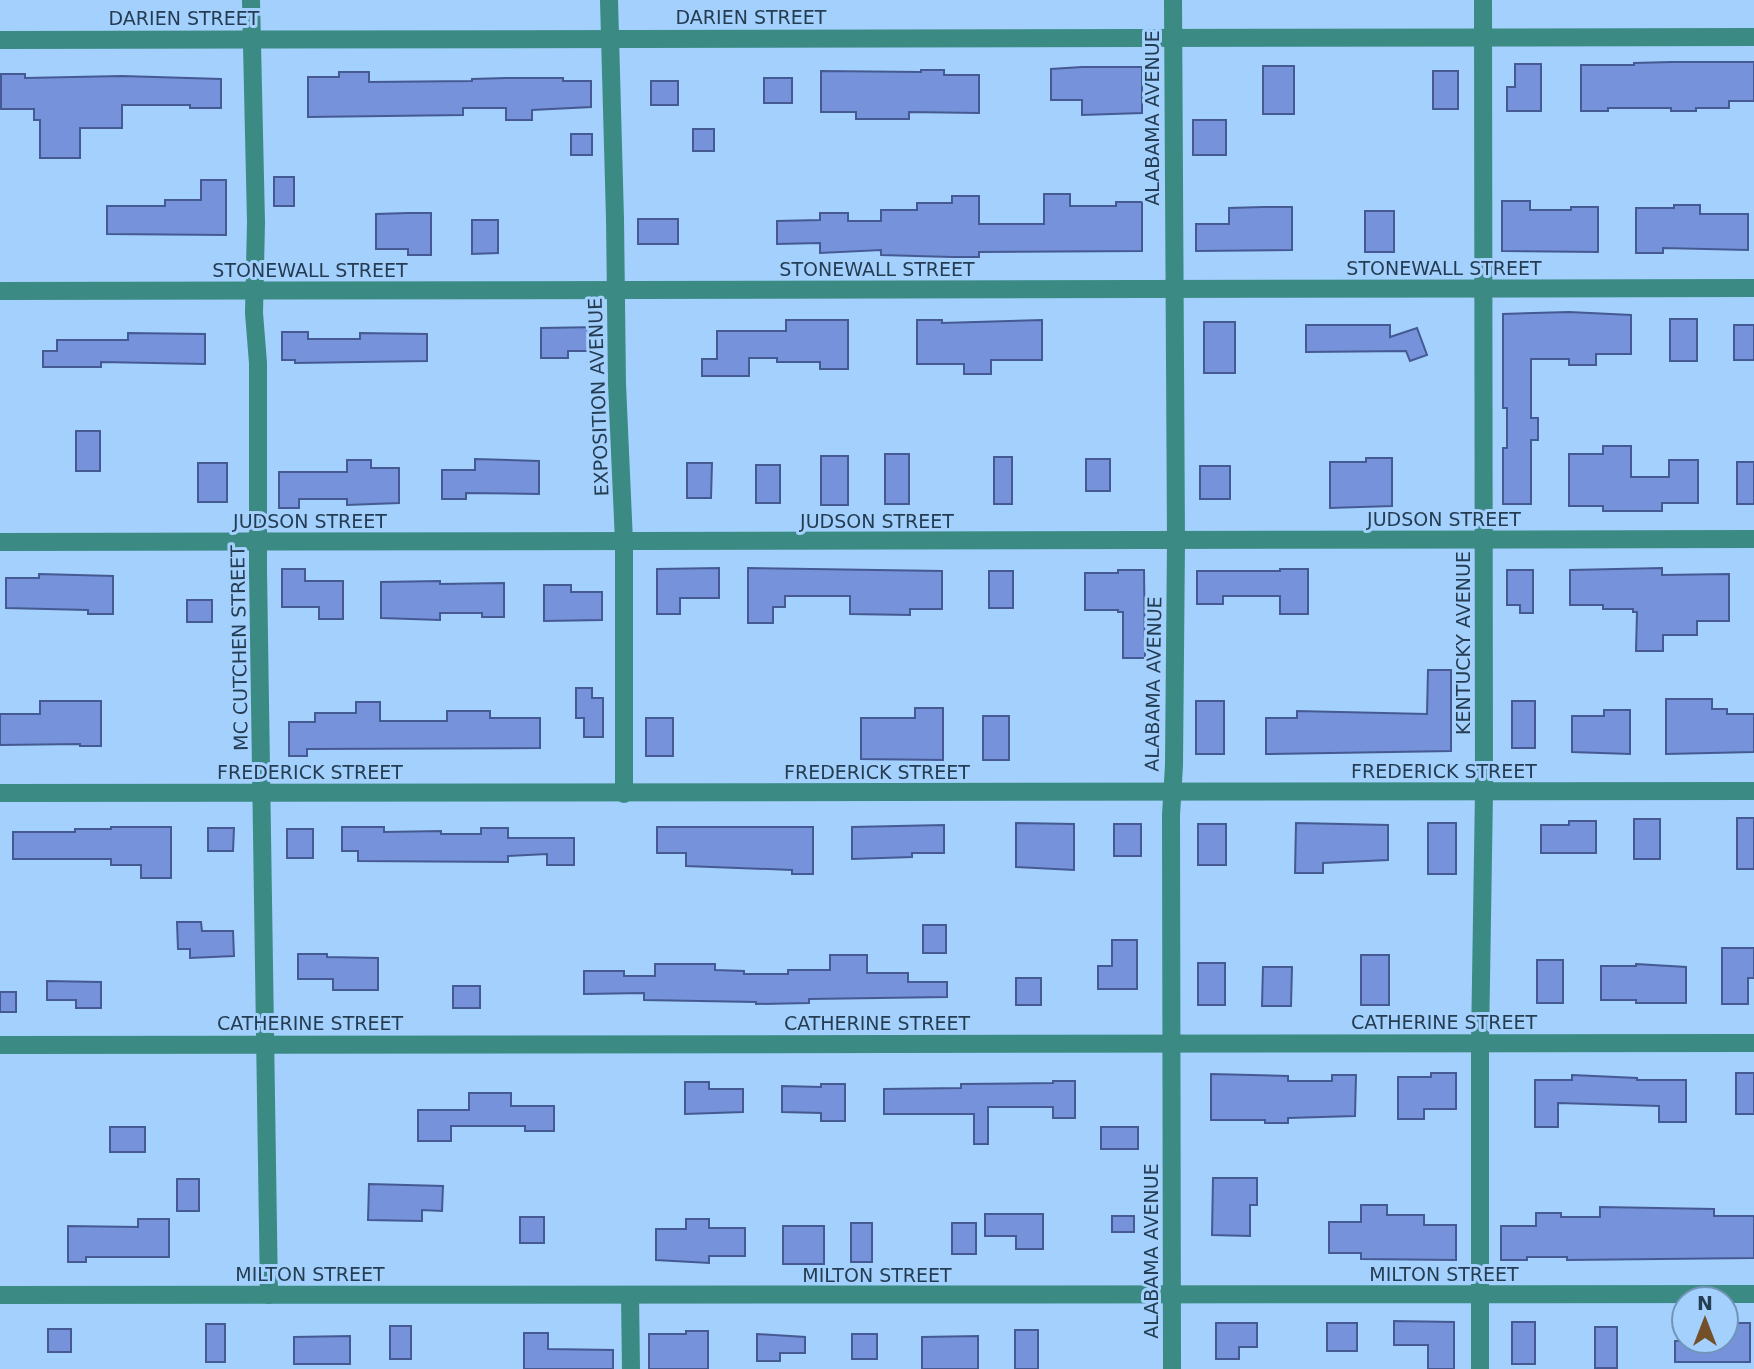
<svg xmlns="http://www.w3.org/2000/svg" width="1754" height="1369" font-family="'DejaVu Sans',sans-serif">
	<style>
		.building { fill: #7692da; stroke: #455a93; stroke-width: 2 }
		.lines { fill: none; stroke-linecap: round; stroke-linejoin: round }
		.minor { stroke: #3b8a83; stroke-width: 18 }
		.labels { text-anchor: middle; stroke-width: 6; stroke-linejoin: round; paint-order: stroke }
		.street-label { font-size: 19px; fill: #253d53; stroke: #a3d0fc }
	</style>
	<rect width="100%" height="100%" fill="#a3d0fc"/>
	<!-- building -->
	<g class="building">
		<path d="M1671,62H1754V101H1729V108H1696V111H1671V108H1608V111H1581V65H1634V63Z"/>
		<path d="M1515,64H1541V111H1507V87H1515Z"/>
		<rect x="1263" y="66" width="31" height="48"/>
		<path d="M1082,67H1142V113L1082,115V100H1051V69Z"/>
		<path d="M921,70H944V75H979V113L909,112V119H856V112H821V71L921,72Z"/>
		<rect x="1433" y="71" width="25" height="38"/>
		<path d="M339,72H369V82L472,81V79L506,78H563V81H591V107L532,110V120H506V108H463V115L308,117V77H339Z"/>
		<path d="M1,74H25V78L122,76L221,79V108H190V105H122V128H80V158H40V120H34V109H1Z"/>
		<rect x="764" y="78" width="28" height="25"/>
		<rect x="651" y="81" width="27" height="24"/>
		<rect x="1193" y="120" width="33" height="35"/>
		<rect x="693" y="129" width="21" height="22"/>
		<rect x="571" y="134" width="21" height="21"/>
		<rect x="274" y="177" width="20" height="29"/>
		<path d="M201,180H226V235L107,234V206H165V200H201Z"/>
		<path d="M1044,194H1070V206H1116V202H1142V251L979,252V257H952L881,255V250L820,253V243L777,244V221L820,220V213H848V221H881V210H917V203H952V196H979V224H1044Z"/>
		<path d="M1502,201H1530V210H1571V207H1598V252L1502,251Z"/>
		<path d="M1674,205H1700V214H1748V250L1663,248V253H1636V208H1674Z"/>
		<path d="M1263,207H1292V250L1196,251V224H1229V208Z"/>
		<rect x="1365" y="211" width="29" height="41"/>
		<path d="M408,213H431V255H408V249H376V214Z"/>
		<rect x="638" y="219" width="40" height="25"/>
		<path d="M472,220H498V253L472,254Z"/>
		<path d="M1569,312L1631,315V354H1596V365H1569V359H1531V418H1538V440H1531V504H1503V448H1507V408H1503V314Z"/>
		<rect x="1670" y="319" width="27" height="42"/>
		<path d="M786,320H848V369H820V362H777V358H749V376H702V359H717V331H786Z"/>
		<path d="M917,320H942V323L1042,320V360H991V374H964V364H917Z"/>
		<rect x="1204" y="322" width="31" height="51"/>
		<path d="M1306,325H1390V337L1417,328L1427,355L1410,361L1406,351L1306,352Z"/>
		<rect x="1734" y="325" width="20" height="35"/>
		<path d="M601,327V351H568V358H541V328Z"/>
		<path d="M282,332H308V339H360V333L427,334V361L295,363V360H282Z"/>
		<path d="M128,333L205,334V364L101,362V367H43V351H57V340H128Z"/>
		<rect x="76" y="431" width="24" height="40"/>
		<path d="M1603,446H1631V477H1669V460H1698V503H1662V511H1603V506H1569V454H1603Z"/>
		<rect x="885" y="454" width="24" height="50"/>
		<rect x="821" y="456" width="27" height="49"/>
		<rect x="994" y="457" width="18" height="47"/>
		<path d="M1366,458H1392V506L1330,508V462H1366Z"/>
		<path d="M475,459L539,461V494L466,493V499H442V470H475Z"/>
		<rect x="1086" y="459" width="24" height="32"/>
		<path d="M347,460H371V468H399V503L347,505V499H299V508H279V472H347Z"/>
		<rect x="1737" y="462" width="17" height="42"/>
		<rect x="198" y="463" width="29" height="39"/>
		<path d="M687,463H712L711,498H687Z"/>
		<rect x="756" y="465" width="24" height="38"/>
		<rect x="1200" y="466" width="30" height="33"/>
		<path d="M719,568V598H680V614H657V569Z"/>
		<path d="M748,568L942,571V609H910V615L850,614V596H785V607H773V623H748Z"/>
		<path d="M1662,568V575L1729,574V621H1697V635H1663V651H1636L1637,612H1633V609H1603V605H1570V570Z"/>
		<path d="M282,569H305V581H343V619H319V607H282Z"/>
		<path d="M1280,569H1308V614H1280V596H1223V604H1197V571H1280Z"/>
		<path d="M1118,570H1144L1145,658H1123V612H1118V610H1085V573H1118Z"/>
		<path d="M1507,570H1533V613H1520V605H1507Z"/>
		<rect x="989" y="571" width="24" height="37"/>
		<path d="M39,574L113,576V614H88V610L6,608V578H39Z"/>
		<path d="M440,581V584L504,583V617H482V613H440V620L381,618V582Z"/>
		<path d="M544,585H571V592H602V620L544,621Z"/>
		<rect x="187" y="600" width="25" height="22"/>
		<path d="M1428,670H1451V751L1266,754V718H1297V711L1427,714Z"/>
		<path d="M576,688H592V698H603V737H584V718H576Z"/>
		<path d="M1666,699H1712V709H1727V714H1754V752L1666,754Z"/>
		<path d="M40,701H101V746H80V744L0,745V714H40Z"/>
		<rect x="1196" y="701" width="28" height="53"/>
		<rect x="1512" y="701" width="23" height="47"/>
		<path d="M356,702H380V721H447V711H490V718H540V748L307,749V756H289V722H315V713H356Z"/>
		<path d="M915,708H943V760L861,759V718H915Z"/>
		<path d="M1604,710H1630V754L1572,752V716H1604Z"/>
		<rect x="983" y="716" width="26" height="44"/>
		<rect x="646" y="718" width="27" height="38"/>
		<rect x="1737" y="818" width="17" height="51"/>
		<rect x="1634" y="819" width="26" height="40"/>
		<path d="M1569,821H1596V853H1541V825H1569Z"/>
		<path d="M1016,823L1074,824V870L1016,867Z"/>
		<path d="M1296,823L1388,825V860L1323,863V873H1295Z"/>
		<rect x="1428" y="823" width="28" height="51"/>
		<rect x="1114" y="824" width="27" height="32"/>
		<rect x="1198" y="824" width="28" height="41"/>
		<path d="M944,825V853H912V857L852,859V827Z"/>
		<path d="M111,827H171V878H141V865H111V859H13V832H75V829H111Z"/>
		<path d="M342,827H384V832L441,831V834H481V828H508V838H574V865H547V854L508,856V862L358,861V851H342Z"/>
		<path d="M657,827H813V874H792V870L686,866V853H657Z"/>
		<path d="M208,828H234L233,851H208Z"/>
		<rect x="287" y="829" width="26" height="29"/>
		<path d="M177,922H201L202,931H233L234,956L190,958V949H178Z"/>
		<rect x="923" y="925" width="23" height="28"/>
		<path d="M1112,940H1137V989H1098V966H1112Z"/>
		<path d="M1722,948H1754V978H1748V1004H1722Z"/>
		<path d="M298,954H327V957L378,958V990H333V979H298Z"/>
		<path d="M830,955H867V973H908V982H947V997L809,999V1003L756,1004V1002L644,1000V993L584,994V971H624V976H655V964H715V970L744,971V974H788V970H830Z"/>
		<rect x="1361" y="955" width="28" height="50"/>
		<rect x="1537" y="960" width="26" height="43"/>
		<rect x="1198" y="963" width="27" height="42"/>
		<path d="M1636,964L1686,967V1003H1636V1000H1601V966H1636Z"/>
		<path d="M1263,967H1292L1291,1006H1262Z"/>
		<rect x="1016" y="978" width="25" height="27"/>
		<path d="M47,981L101,982V1008H76V1000H47Z"/>
		<rect x="453" y="986" width="27" height="22"/>
		<rect x="0" y="992" width="16" height="20"/>
		<path d="M1431,1073H1456V1109H1424V1119H1398V1077H1431Z"/>
		<rect x="1736" y="1073" width="18" height="41"/>
		<path d="M1211,1074L1288,1076V1081H1332V1075H1356L1355,1116L1288,1118V1123H1265V1120H1211Z"/>
		<path d="M1572,1075L1637,1078V1080H1686V1122H1659V1106L1558,1103V1127H1535V1080H1572Z"/>
		<path d="M1053,1081H1075V1118H1053V1107H988V1144H974V1114H884V1089L961,1088V1084L1053,1083Z"/>
		<path d="M685,1082H709V1089H743V1112L685,1114Z"/>
		<path d="M821,1084H845V1121H821V1113L782,1112V1086L821,1087Z"/>
		<path d="M469,1093H511V1106H554V1131H525V1126H451V1141H418V1110H469Z"/>
		<rect x="110" y="1127" width="35" height="25"/>
		<rect x="1101" y="1127" width="37" height="22"/>
		<path d="M1213,1178H1257V1205H1250V1236L1212,1235Z"/>
		<rect x="177" y="1179" width="22" height="32"/>
		<path d="M369,1184L443,1186L442,1211L422,1210V1221L368,1220Z"/>
		<path d="M1361,1205H1387V1215H1424V1225H1456V1260L1361,1259V1253H1329V1222H1361Z"/>
		<path d="M1600,1207L1714,1209V1216H1754V1258L1567,1260V1257H1527V1260H1501V1226H1536V1213H1561V1217H1600Z"/>
		<path d="M985,1214H1043V1249H1016V1236H985Z"/>
		<rect x="1112" y="1216" width="22" height="16"/>
		<rect x="520" y="1217" width="24" height="26"/>
		<path d="M138,1219H169V1257H86V1262H68V1226L138,1227Z"/>
		<path d="M686,1219H709V1228H745V1256H709V1263L656,1260V1229H686Z"/>
		<rect x="851" y="1223" width="21" height="39"/>
		<rect x="952" y="1223" width="24" height="31"/>
		<rect x="783" y="1226" width="41" height="38"/>
		<path d="M1394,1321L1454,1322V1369H1428V1345H1394Z"/>
		<rect x="1512" y="1322" width="23" height="42"/>
		<path d="M1216,1323H1257V1347H1239V1359H1216Z"/>
		<rect x="1327" y="1323" width="30" height="28"/>
		<path d="M1726,1323H1750V1362H1675V1341H1726Z"/>
		<rect x="206" y="1324" width="19" height="38"/>
		<rect x="390" y="1326" width="21" height="33"/>
		<rect x="1595" y="1327" width="22" height="41"/>
		<rect x="48" y="1329" width="23" height="23"/>
		<rect x="1015" y="1330" width="23" height="39"/>
		<path d="M686,1331H708V1369H649V1334H686Z"/>
		<path d="M524,1333H548V1349L613,1350V1369H524Z"/>
		<path d="M757,1334L805,1337V1353H780V1361H757Z"/>
		<rect x="852" y="1334" width="25" height="25"/>
		<path d="M350,1336V1364H294V1337Z"/>
		<path d="M978,1336V1369H922V1337Z"/>
	</g>
	<g class="lines">
		<!-- minor -->
		<g class="minor">
			<path d="M251,0L256,222L254,313L258,363V571L269,1295"/>
			<path d="M609,0L615,219L617,384L624,542V794"/>
			<path d="M0,40L1754,37"/>
			<path d="M0,291L1754,288"/>
			<path d="M0,542L1754,539"/>
			<path d="M0,793L1754,791"/>
			<path d="M0,1045L1754,1043"/>
			<path d="M0,1295L1754,1294"/>
			<path d="M630,1295L631,1369"/>
			<path d="M1172,1369L1171,815L1174,765L1176,541L1173,0"/>
			<path d="M1480,1369V1043L1484,792L1483,0"/>
		</g>
	</g>
	<g class="labels">
		<!-- street labels -->
		<g class="street-label">
			<text x="751" y="24">DARIEN STREET</text>
			<text x="184" y="25">DARIEN STREET</text>
			<text transform="translate(1152 118) rotate(-90)" y="7">ALABAMA AVENUE</text>
			<text x="1444" y="275">STONEWALL STREET</text>
			<text x="877" y="276">STONEWALL STREET</text>
			<text x="310" y="277">STONEWALL STREET</text>
			<text transform="translate(598 397) rotate(-92)" y="7">EXPOSITION AVENUE</text>
			<text x="1444" y="526">JUDSON STREET</text>
			<text x="310" y="528">JUDSON STREET</text>
			<text x="877" y="528">JUDSON STREET</text>
			<text transform="translate(1463 643) rotate(-90)" y="7">KENTUCKY AVENUE</text>
			<text transform="translate(239 648) rotate(-91)" y="7">MC CUTCHEN STREET</text>
			<text transform="translate(1153 684) rotate(-89)" y="7">ALABAMA AVENUE</text>
			<text x="1444" y="778">FREDERICK STREET</text>
			<text x="310" y="779">FREDERICK STREET</text>
			<text x="877" y="779">FREDERICK STREET</text>
			<text x="1444" y="1029">CATHERINE STREET</text>
			<text x="310" y="1030">CATHERINE STREET</text>
			<text x="877" y="1030">CATHERINE STREET</text>
			<text transform="translate(1151 1251) rotate(-90)" y="7">ALABAMA AVENUE</text>
			<text x="310" y="1281">MILTON STREET</text>
			<text x="1444" y="1281">MILTON STREET</text>
			<text x="877" y="1282">MILTON STREET</text>
		</g>
	</g>
	<!-- north arrow -->
	<g transform="translate(1705 1320)"><circle r="33" fill="#a3d0fc" stroke="#7195b8" stroke-width="2"/>
	<path d="M0-5L12 26L0 18L-12 26Z" fill="#735029"/>
	<text y="-10" font-size="19" font-weight="bold" text-anchor="middle" fill="#253d53">N</text>
	</g>
</svg>
